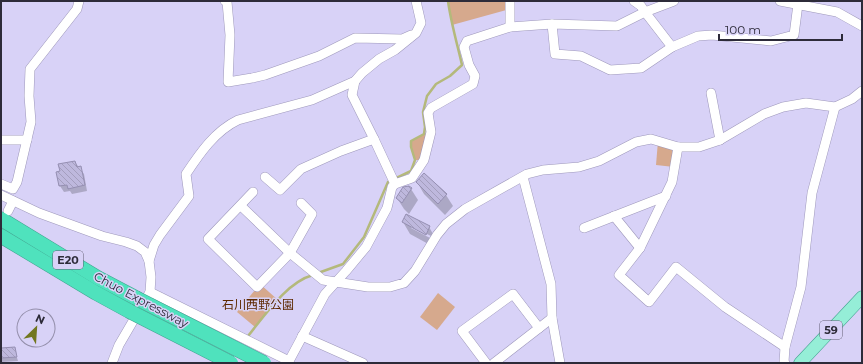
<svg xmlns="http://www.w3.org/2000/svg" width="863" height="364" font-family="Montserrat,'Noto Sans JP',sans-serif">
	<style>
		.green { fill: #d6a98d }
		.shadow { fill: #0003; fill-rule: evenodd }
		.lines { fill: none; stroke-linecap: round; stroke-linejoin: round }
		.stream { stroke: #b4b97b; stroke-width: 2.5 }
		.building { fill: url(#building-back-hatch); stroke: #958fb2 }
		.minor-casing { stroke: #9e98bb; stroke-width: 10 }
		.major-casing { stroke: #43a28f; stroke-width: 13 }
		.highway-casing { stroke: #43a28f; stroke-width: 15 }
		.minor { stroke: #fff; stroke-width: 9 }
		.major { stroke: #95eed7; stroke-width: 12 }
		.highway { stroke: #4fe2bd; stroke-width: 14 }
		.highway-bridge-casing { stroke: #43a28f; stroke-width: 15; stroke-linecap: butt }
		.highway-bridge { stroke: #4fe2bd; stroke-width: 14 }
		.labels { text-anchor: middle; stroke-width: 3; stroke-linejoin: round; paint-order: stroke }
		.shield { fill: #d8d2f7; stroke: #605d72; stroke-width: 1 }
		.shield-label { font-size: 11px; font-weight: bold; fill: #2d2b39 }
		.street-label { font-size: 12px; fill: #2d2b39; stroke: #d8d2f7 }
		.park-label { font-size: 12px; fill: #5d2900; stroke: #d8d2f7 }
	</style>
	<defs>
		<pattern id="building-back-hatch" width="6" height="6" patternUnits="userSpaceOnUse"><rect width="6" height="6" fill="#beb8dd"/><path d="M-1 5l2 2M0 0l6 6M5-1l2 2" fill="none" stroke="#a49ebe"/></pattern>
	</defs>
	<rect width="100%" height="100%" fill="#d8d2f7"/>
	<!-- green -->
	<g class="green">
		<path d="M448,1H510V9L452,25Z"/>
		<path d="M431,132L424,160H415L411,147V141L424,134Z"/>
		<path d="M658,141L678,147L674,167L656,165Z"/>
		<path d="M260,284L278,300L255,327L237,312Z"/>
		<path d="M438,293L455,307L437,330L420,317Z"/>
	</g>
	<!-- shadow -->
	<g class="shadow">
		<path d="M75,162L84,174L87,191L72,194L70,191L64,192L60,186L58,173Z"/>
		<path d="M417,182L446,195L453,206L445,215L424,194Z"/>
		<path d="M411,189L418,200L409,214L404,209L397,198Z"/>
		<path d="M403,222L429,227L436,239L432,246L410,234ZM411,226L431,236L430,238L411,228Z"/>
		<path d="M14,348L18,361L1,362V349Z"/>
	</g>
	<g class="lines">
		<!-- stream -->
		<g class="stream">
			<path d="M318,273L343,264L364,237L388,182L411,171L415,160L411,147V141L424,134L425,127L423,112L427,96L436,84L450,76L462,65C457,43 451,23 448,1"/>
			<path d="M248,336C265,315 287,282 313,275"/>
		</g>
	</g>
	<!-- building -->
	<g class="building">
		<path d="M75,161L77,167L81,166L85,185L68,189L67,185L59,186L56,172L60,171L58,164Z"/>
		<path d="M424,173L447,194L438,204L416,182Z"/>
		<path d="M409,186L412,188L402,203L396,198L403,187Z"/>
		<path d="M406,214L430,226L426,235L402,222Z"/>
		<path d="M15,347L17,357L1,358V348Z"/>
	</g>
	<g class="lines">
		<!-- minor casing -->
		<g class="minor-casing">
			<g id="minor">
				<path d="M225,1L227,2L230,35L228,82L252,78L265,75L319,56L355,38L402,39L411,35"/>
				<path d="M510,1V27"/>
				<path d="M634,1L641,6L645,12L672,47"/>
				<path d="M780,1L837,12L862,26"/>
				<path d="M552,24L555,54L581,56L610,70L641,68L672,47L698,36L712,35L771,41L794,35L798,4"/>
				<path d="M355,81L352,95L374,139L395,184"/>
				<path d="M711,93L720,140"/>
				<path d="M1,140H27"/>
				<path d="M678,147L672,182L640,248L619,275L649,302L676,267L725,307L785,347"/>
				<path d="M265,177L280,190L301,169L341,151L374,139"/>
				<path d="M523,177L551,284L552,318L560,363"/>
				<path d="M1,184L13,189L17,182L31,122L29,96L30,69L77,9L79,1"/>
				<path d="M253,192L208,239L257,287L290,253L312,214L301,203"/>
				<path d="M1,195L39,213L102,236L126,242L137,246L145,252L149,261L151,277L150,292L119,345L112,363"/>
				<path d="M241,206L290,253L323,280L368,287H390L404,283L415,271L437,235L446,224L465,209L527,174L543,170L579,167L599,161L636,142L651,139L678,147H699L720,140L764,114L783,107L806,103L835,107L852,99L862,91"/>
				<path d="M8,211L13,201"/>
				<path d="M614,216L640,248"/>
				<path d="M584,228L666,196"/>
				<path d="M149,261L154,245L160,235L189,196L186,174C200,153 215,131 238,120L312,100L355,81L362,73L379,59L395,50L416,33L421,23L416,1"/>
				<path d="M150,292L289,361"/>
				<path d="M302,336L363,363"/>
				<path d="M288,363L325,294L346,271L366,247L387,208L392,187L395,184L412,178L424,160L431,132L428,113L431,108L473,84L475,76L469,65L464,47L467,41L510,27L552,24L617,26L645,12L674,1"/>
				<path d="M486,363L462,331L513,294L539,328"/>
				<path d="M494,363L552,318"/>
				<path d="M785,363L784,362L785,347L801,287L812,193L835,107"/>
			</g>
		</g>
		<!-- major casing -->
		<g class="major-casing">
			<path id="major" d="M800,363L862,297"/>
		</g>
		<!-- highway casing -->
		<g class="highway-casing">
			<g id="highway">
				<path d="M1,219L98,278L136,298"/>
				<path d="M1,236L96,293L129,311"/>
			</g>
		</g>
		<!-- minor -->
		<use href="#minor" class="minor"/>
		<!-- major -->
		<use href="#major" class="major"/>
		<!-- highway -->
		<use href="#highway" class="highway"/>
		<!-- highway-bridge casing -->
		<g class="highway-bridge-casing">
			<g id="highway-bridge">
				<path d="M136,298L264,363"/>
				<path d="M129,311L231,363"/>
			</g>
		</g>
		<!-- highway-bridge -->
		<use href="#highway-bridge" class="highway-bridge"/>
	</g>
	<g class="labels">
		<!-- shield labels -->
		<g class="shield">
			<rect x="53" y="251" width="30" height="18" rx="3"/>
			<rect x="820" y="321" width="22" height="18" rx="3"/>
		</g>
		<g class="shield-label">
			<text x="68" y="264">E20</text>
			<text x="831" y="334">59</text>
		</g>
		<!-- street labels -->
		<g class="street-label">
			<text transform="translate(141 300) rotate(28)" y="4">Chuo Expressway</text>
		</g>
		<!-- park labels -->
		<g class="park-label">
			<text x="258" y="309">石川西野公園</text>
		</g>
	</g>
	<!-- border -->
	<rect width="863" height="364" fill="none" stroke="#2d2b39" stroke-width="4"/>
	<!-- north arrow -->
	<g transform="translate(36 328) rotate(25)"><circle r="19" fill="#d8d2f7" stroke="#948fab"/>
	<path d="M0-3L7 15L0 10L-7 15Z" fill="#727720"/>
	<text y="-6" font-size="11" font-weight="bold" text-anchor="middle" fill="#2d2b39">N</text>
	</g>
	<!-- scale -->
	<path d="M719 34v6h123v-6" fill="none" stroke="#2d2b39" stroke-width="2"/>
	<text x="725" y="34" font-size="12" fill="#2d2b39" stroke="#d8d2f7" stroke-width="3" paint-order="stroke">100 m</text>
</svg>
